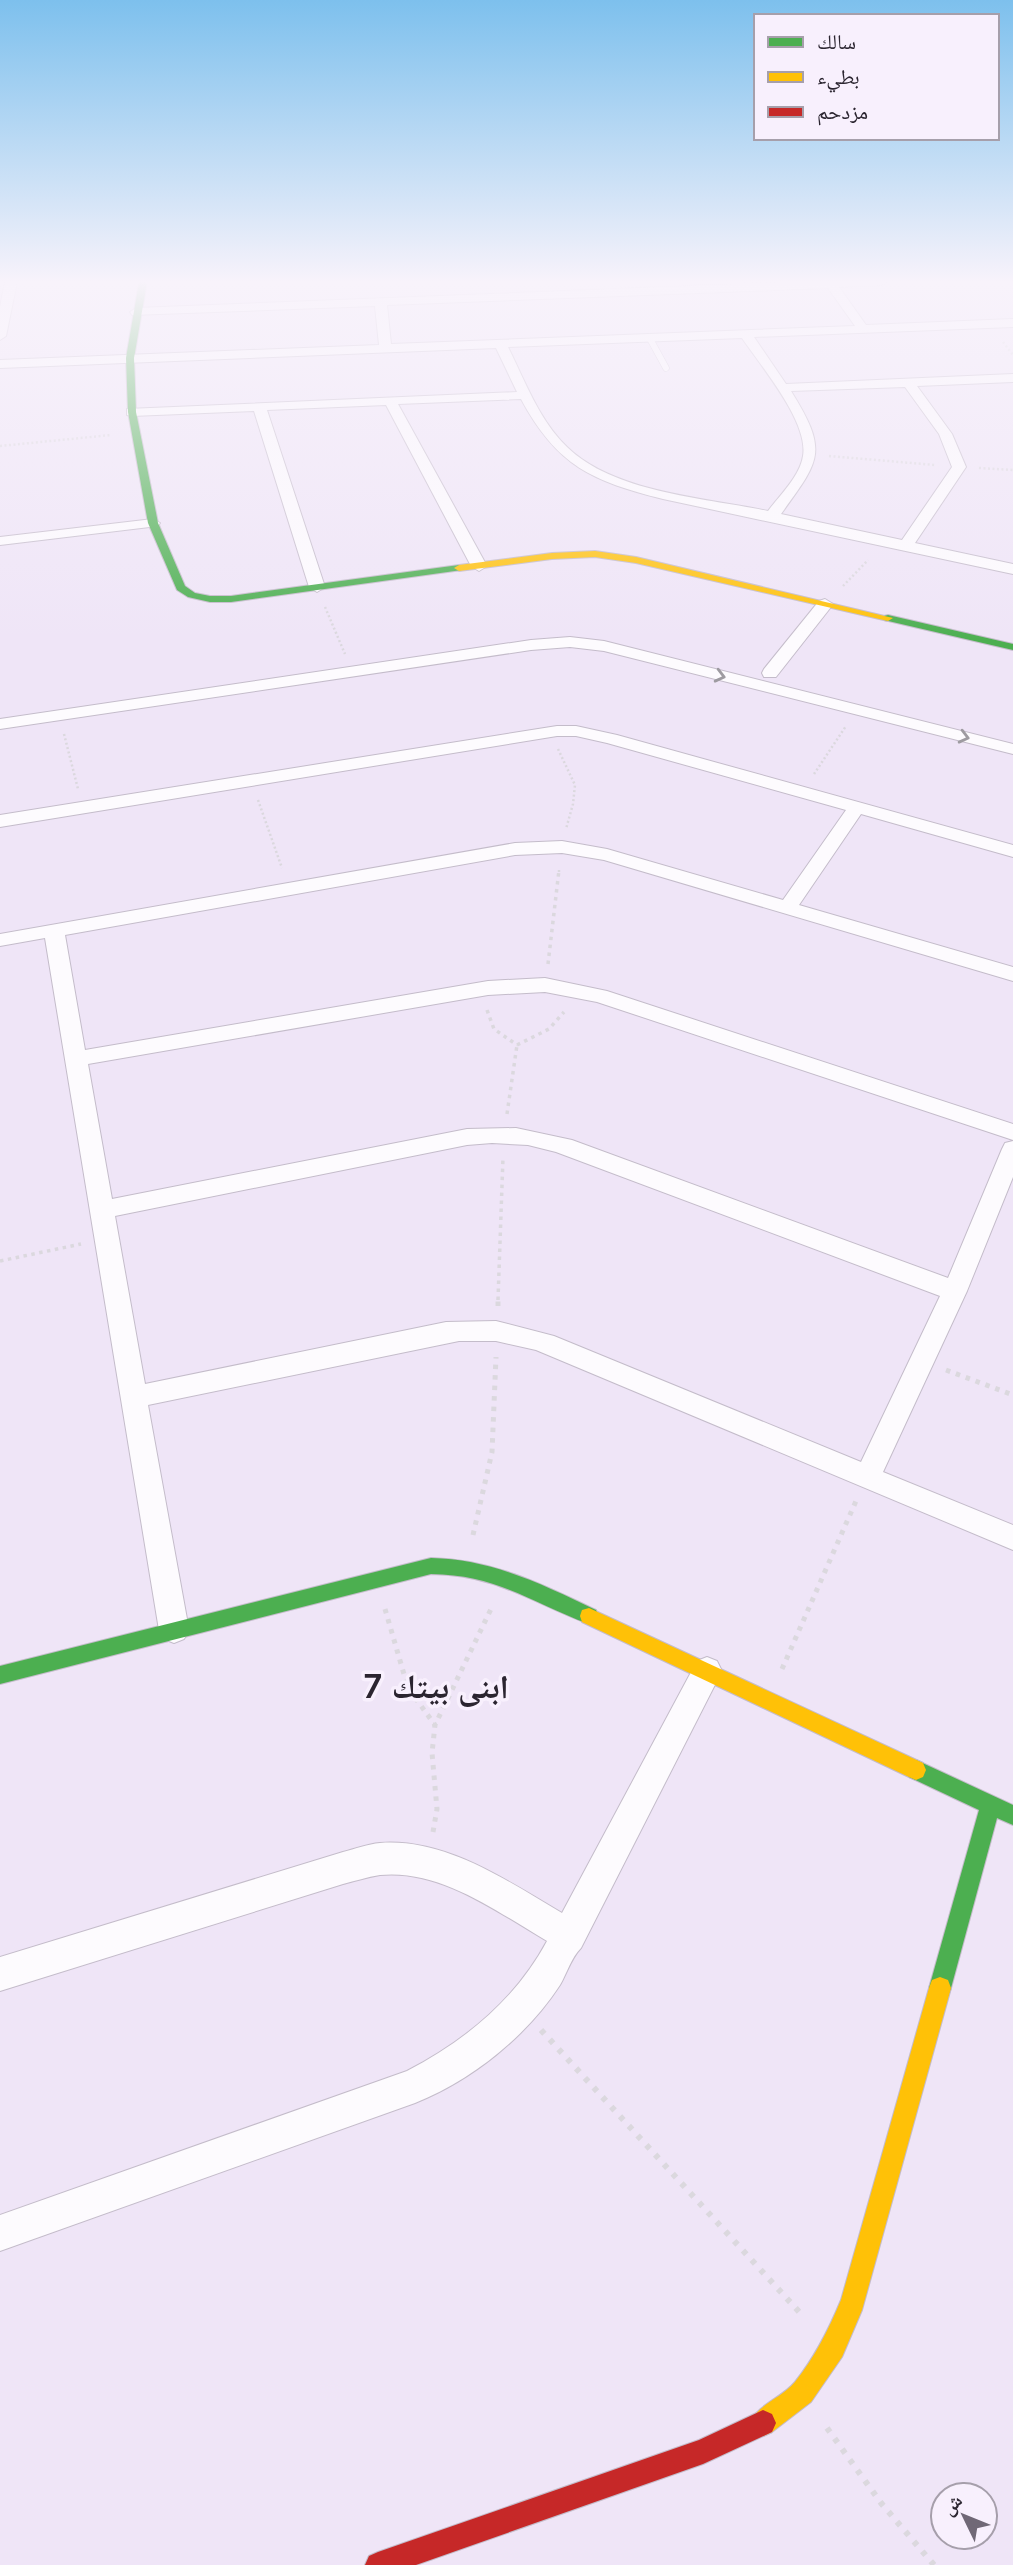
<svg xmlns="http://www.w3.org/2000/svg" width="1013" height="2565" font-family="'Nunito Sans','Noto Naskh Arabic',sans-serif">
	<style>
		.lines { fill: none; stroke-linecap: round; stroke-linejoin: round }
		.lane-casing { stroke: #c4bcca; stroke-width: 7 }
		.street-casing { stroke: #c4bcca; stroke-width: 2 }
		.fast-casing { stroke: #c4bcca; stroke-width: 2 }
		.slow-casing { stroke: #c4bcca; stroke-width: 2 }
		.jam-casing { stroke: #c4bcca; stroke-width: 2 }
		.path-far3 { stroke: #dbd8de; stroke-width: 2.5; stroke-dasharray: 2 2.5; stroke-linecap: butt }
		.path-far2 { stroke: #dbd8de; stroke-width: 3.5; stroke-dasharray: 3.5 4.5; stroke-linecap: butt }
		.path-far1 { stroke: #dbd8de; stroke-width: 5; stroke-dasharray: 4.5 6; stroke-linecap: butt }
		.path { stroke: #dbd8de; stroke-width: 6; stroke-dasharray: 5 8; stroke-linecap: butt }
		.lane { stroke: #fdfbfe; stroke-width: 6 }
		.street { fill: #fdfbfe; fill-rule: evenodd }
		.fast { fill: #4caf50; fill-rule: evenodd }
		.slow { fill: #ffc107; fill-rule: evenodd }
		.jam { fill: #c62828; fill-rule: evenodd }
		.oneway { stroke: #9e9ba1 }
		.labels { text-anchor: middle; stroke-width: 7; stroke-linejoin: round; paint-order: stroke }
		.near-district-label { font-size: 33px; font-weight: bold; fill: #2b2530; stroke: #f8f0fd }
	</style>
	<rect width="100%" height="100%" fill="#efe5f7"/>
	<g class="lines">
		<!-- lane casing -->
		<g class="lane-casing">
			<path id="lane" d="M649,337L666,368"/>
		</g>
		<!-- street casing -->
		<g class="street-casing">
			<g id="street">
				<path d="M5,282H17L6,336L0,340V307Z"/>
				<path d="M791,282H887L881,285L839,287L866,325L1013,319V327L754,337L786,384L1013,374V382L917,386L952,434L966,467L915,543L1013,564V574L663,499C592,481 557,466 521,399L398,404L487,566L479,571L471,566L386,405L267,410L325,587L317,592L309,587L254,411L132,416L127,415V409L517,392L496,348L0,368V360L379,345L375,306L132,315L130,312L136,308ZM828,288L855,326L391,344L387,305ZM742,338C760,365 809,422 803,456C800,476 780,495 768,511C707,498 614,493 567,447C539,420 525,381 508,347ZM905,387L939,434L952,467L902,540L781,514C820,460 829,452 791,391Z"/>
				<path d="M153,519L160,523L158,526L0,545V537Z"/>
				<path d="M825,599L833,604L831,607L776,677H764L762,673L764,669L819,601Z"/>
				<path d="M570,637L604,641L1013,744V754L604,651L570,647L531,650L0,729V719L531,640Z"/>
				<path d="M557,726H576L617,735L1013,845V857L861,814L799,905L1013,967V981L604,860L562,853L515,855L65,935L85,1050L488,981L545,978L607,991L1013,1124V1140L597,1002L545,992L488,995L88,1064L112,1199L467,1129L516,1128L572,1140L948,1278L1002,1149L1005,1143L1013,1141V1177L967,1291L883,1472L1013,1525V1550L536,1350L496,1341H459L148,1405L189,1630L184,1639L174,1643L164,1639L159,1630L45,938L0,946V934L515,843L562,841L607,849L783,900L846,810L607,743L576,736H557L0,827V815ZM492,1143L528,1145L556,1152L940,1296L861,1462L554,1336L496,1321L446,1322L145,1384L115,1216L467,1145Z"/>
				<path d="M707,1657L717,1661L722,1671L581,1948C571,1958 567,1973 560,1985C526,2037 472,2080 415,2103L0,2251V2215L407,2071C465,2041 516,1999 547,1941C497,1912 441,1869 380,1875C367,1877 355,1881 343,1884L0,1991V1957L343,1852C355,1849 368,1844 380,1843C446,1838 509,1882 562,1913L697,1661Z"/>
			</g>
		</g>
		<!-- fast casing -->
		<g class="fast-casing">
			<g id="fast">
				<path d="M139,282H147L134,358L136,412L158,523L185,586L195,593L210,596H231L459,565L462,566V570L231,602H210L188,597L177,590L148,523L128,412L126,358Z"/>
				<path d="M888,615L1013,644V650L884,620V616Z"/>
				<path d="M431,1558C491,1559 542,1584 596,1610L598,1616L596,1622L589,1624C530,1602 498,1575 431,1574L0,1684V1666Z"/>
				<path d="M916,1760L1013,1805V1825L997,1818L951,1988L948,1996L940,1999L932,1996L929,1988L979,1810L909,1777L906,1770L909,1763Z"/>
			</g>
		</g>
		<!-- slow casing -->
		<g class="slow-casing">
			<g id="slow">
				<path d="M595,551L636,557L893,618L888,621L636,563L595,557L552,559L459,571L454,568L459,565L552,553Z"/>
				<path d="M589,1608L923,1763L926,1770L923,1777L916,1780L909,1777L582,1622L580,1616L582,1610Z"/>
				<path d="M940,1977L948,1980L951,1988L862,2310L842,2357L811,2402L772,2432L763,2436L754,2432L750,2423C758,2404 782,2398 795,2382C815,2357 829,2329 841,2300L929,1988L932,1980Z"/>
			</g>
		</g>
		<!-- jam casing -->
		<g class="jam-casing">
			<path id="jam" d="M763,2410L772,2414L776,2423L772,2432L703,2464L416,2565H365L369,2556L378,2552L699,2440Z"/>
		</g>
		<!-- path-far3 -->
		<g class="path-far3">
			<path d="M1003,342L1013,355"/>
			<path d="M0,446L111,435"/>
			<path d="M829,456L935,465"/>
			<path d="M979,468L1013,470"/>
			<path d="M843,586L868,560"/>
			<path d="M325,607L345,654"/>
			<path d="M64,734L78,789"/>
			<path d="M558,749L575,785L573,804L566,829"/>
			<path d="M814,774L846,726"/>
			<path d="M258,800L282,868"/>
			<path d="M559,872V868"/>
		</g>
		<!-- path-far2 -->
		<g class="path-far2">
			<path d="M548,964L559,870"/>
			<path d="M487,1010L494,1029L517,1045"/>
			<path d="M517,1045L549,1029L564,1012"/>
			<path d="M507,1114L517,1045"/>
			<path d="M0,1261L81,1244"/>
			<path d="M498,1300L503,1157"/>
		</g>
		<!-- path-far1 -->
		<g class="path-far1">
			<path d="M498,1306V1298"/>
			<path d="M946,1370L1013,1395"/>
			<path d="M473,1535L492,1452L496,1357"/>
			<path d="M385,1609L408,1688L435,1725"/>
			<path d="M782,1669L856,1501"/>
			<path d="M433,1832L437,1809L432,1753L435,1725L492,1607"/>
		</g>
		<!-- path -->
		<g class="path">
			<path d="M541,2030L802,2315"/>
			<path d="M827,2428L881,2503L934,2565"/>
		</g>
		<!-- lane -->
		<use href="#lane" class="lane"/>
		<!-- street -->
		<use href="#street" class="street"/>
		<!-- fast -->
		<use href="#fast" class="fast"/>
		<!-- slow -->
		<use href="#slow" class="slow"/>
		<!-- jam -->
		<use href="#jam" class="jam"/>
	</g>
	<!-- one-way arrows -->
	<defs><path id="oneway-chevron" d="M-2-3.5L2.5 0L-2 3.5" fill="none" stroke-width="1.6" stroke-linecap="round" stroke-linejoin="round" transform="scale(1.75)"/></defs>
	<g class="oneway">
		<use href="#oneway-chevron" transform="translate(720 676) rotate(14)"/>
		<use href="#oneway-chevron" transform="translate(964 737) rotate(14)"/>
	</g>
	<!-- sky -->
	<linearGradient id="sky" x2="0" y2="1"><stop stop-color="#7dc0ed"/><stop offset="0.44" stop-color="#f8f3fb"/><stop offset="1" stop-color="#f8f3fb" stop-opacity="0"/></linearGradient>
	<rect width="1013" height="641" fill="url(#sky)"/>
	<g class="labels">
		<!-- near-district labels -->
		<g class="near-district-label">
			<text x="436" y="1698">ابنى بيتك 7</text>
		</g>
	</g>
	<!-- legend -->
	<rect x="754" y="14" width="245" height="126" fill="#f8f0fd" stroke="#a69fab" stroke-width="2"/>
	<rect x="768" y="37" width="35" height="10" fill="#4caf50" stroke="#a69fab" stroke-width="2"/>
	<text x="817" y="49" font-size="21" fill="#2b2530">سالك</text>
	<rect x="768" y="72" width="35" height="10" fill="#ffc107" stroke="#a69fab" stroke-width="2"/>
	<text x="817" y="84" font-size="21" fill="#2b2530">بطيء</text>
	<rect x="768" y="107" width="35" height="10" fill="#c62828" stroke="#a69fab" stroke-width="2"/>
	<text x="817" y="119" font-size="21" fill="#2b2530">مزدحم</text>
	<!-- north arrow -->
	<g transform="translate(964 2516) rotate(313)"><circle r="33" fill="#f8f0fd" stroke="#a69fab" stroke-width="2"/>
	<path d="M0-5L12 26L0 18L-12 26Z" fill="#706876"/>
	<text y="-10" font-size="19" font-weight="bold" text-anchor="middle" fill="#2b2530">ش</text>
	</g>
</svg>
